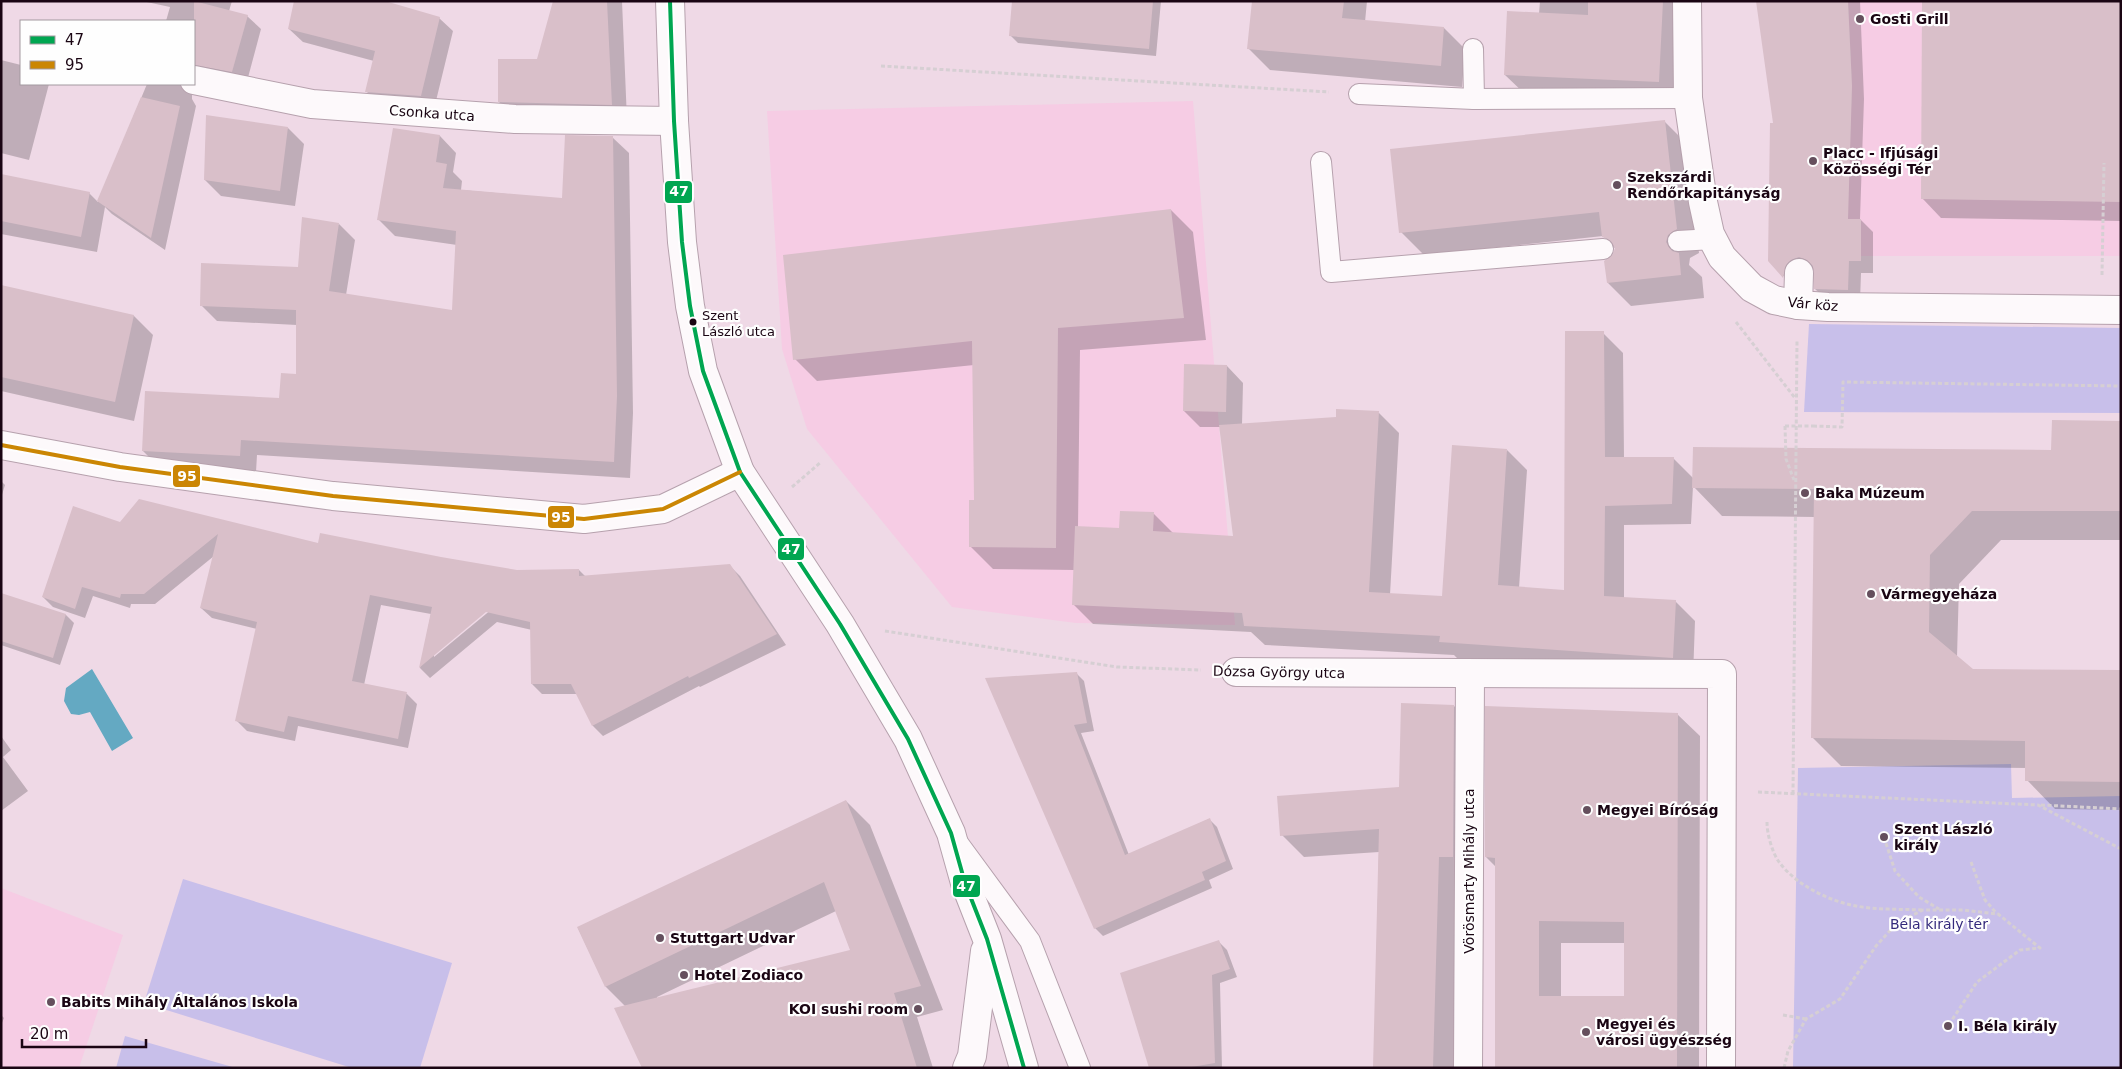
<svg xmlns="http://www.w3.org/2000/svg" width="2122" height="1069" font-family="'DejaVu Sans',sans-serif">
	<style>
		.built { fill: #f6cce4 }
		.green { fill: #c8bfea }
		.water { fill: #64a9c2 }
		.shadow { fill: #0003; fill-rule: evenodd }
		.building { fill: #d9bfc9; fill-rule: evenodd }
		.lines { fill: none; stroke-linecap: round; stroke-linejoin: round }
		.lane-casing { stroke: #b6a1ad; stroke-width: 22 }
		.street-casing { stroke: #b6a1ad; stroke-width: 30 }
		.path { stroke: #d6cfd3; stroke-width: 3; stroke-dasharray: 4 2.5; stroke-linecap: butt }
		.lane { stroke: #fdf9fb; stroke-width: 20 }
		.street { stroke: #fdf9fb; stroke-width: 28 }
		.path-bridge { stroke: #d6cfd3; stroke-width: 3; stroke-dasharray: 4 2.5; stroke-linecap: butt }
		.bus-1-casing { stroke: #fefefe; stroke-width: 8 }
		.bus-2-casing { stroke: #fefefe; stroke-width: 8 }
		.bus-1 { stroke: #00a651; stroke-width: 4 }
		.bus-2 { stroke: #cb8604; stroke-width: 4 }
		.poi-dot { fill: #654f5d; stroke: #fefefe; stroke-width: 2 }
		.bus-dot { fill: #1a0513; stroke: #fefefe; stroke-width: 2 }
		.labels { text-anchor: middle; stroke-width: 4.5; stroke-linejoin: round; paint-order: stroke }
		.bus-label { font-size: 13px; fill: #1a0513; stroke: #fefefe; text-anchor: start }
		.poi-label { font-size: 14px; font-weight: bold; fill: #1a0513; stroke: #fefefe; text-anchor: start }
		.street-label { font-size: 14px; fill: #1a0513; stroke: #fefefe }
		.park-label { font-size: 14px; fill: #342a7c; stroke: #fefefe }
		.line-badge { stroke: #fefefe; stroke-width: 2 }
		.badge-label { font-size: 14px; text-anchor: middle; font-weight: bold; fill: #fff }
	</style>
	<rect width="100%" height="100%" fill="#efd9e6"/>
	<!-- built -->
	<g class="built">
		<path d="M1848,1H2121V256H1846L1852,86Z"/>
		<path d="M1193,101L1235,625L1076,623L952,607L807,429L782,349L767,111Z"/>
		<path d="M1,888L123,935L79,1068H1Z"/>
	</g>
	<!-- green -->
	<g class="green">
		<path d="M1809,324L2121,328V413L1804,412Z"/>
		<path d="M2011,764L2012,798L2121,796V1068H1793L1798,768Z"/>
		<path d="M183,879L452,963L420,1068H352L144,1003Z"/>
		<path d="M125,1036L236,1068H116Z"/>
	</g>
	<!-- water -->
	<path class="water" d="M92,669L133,738L112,751L90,712L79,715L71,714L64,701L66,688Z"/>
	<!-- shadow -->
	<g class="shadow">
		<path d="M142,1H232L229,11L247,16L261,29L246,85L192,90V99L196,106L165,250L112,214L105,207L97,252L1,234V175L89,193L98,202L147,84H194V21H166L170,7Z"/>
		<path d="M554,1H622L627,120L515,118L499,102L538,60Z"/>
		<path d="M1013,1H1161L1156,56L1018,43L1010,35Z"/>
		<path d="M1253,1H1367L1365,22L1444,28L1465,49L1462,87L1270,70L1249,49Z"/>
		<path d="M1540,1H1685L1680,103L1527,96L1505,75L1539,14Z"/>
		<path d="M1757,1H1860L1864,99L1860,219L1873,232V273H1861L1860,302L1828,301L1815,289L1814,270L1812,269L1804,271L1795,288L1769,261L1775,124Z"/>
		<path d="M2121,1V221L1941,218L1922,198Z"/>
		<path d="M439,18L453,31L434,109L380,105L367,92L374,61L303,42L289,29Z"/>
		<path d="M1,60L21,65V84H49L29,160L1,153Z"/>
		<path d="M1664,121L1687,144L1699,253L1690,258L1689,265L1702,277L1704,298L1631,306L1608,283L1616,249L1603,236L1424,255L1401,232Z"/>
		<path d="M288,128L304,144L295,206L221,196L205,180Z"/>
		<path d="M394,129L440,136L456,153L453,172L462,181L461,190L563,199L612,137L629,153L633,413L630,478L257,455L256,472L159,467L143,451L281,399L297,375V325L217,321L201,305L299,268L339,224L355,240L346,295L453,312L457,245L395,236L379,220Z"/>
		<path d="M1171,210L1193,232L1206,340L1080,350L1078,528L1121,529V512L1154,514L1174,534L1234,537L1221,427H1200L1184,411L1227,366L1243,383L1242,425L1337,418L1379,413L1399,433L1390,595L1443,598L1507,450L1527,470L1519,588L1565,591L1603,333L1623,353L1624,458H1673L1694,479L2053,451L2121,422V540H2001L1959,584L1957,657L1973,670L2121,671V810L2055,809L2027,780V768L1841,766L1813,738L1815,517L1722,516L1693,486L1691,524L1624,525V598L1675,601L1695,621L1693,677L1460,661L1454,655L1265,645L1251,632L1093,624L1073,604L1075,570L993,569L971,547L975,501L974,365L817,381L795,359Z"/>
		<path d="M1,286L134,316L153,335L134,421L1,391Z"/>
		<path d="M1,481L5,485L1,498Z"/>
		<path d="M140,501L319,545L441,558L517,571L579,570L586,577L730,566L740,576L786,645L700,687L699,686L603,736L593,726L577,694H542L532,684V630L497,622L430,678L420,668L431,614L381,605L364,685L407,694L417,704L408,748L298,726L295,741L247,731L236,720L257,629L212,618L201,608L214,556L155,604H131L130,608L93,596L85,618L53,607L43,597L120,524ZM490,607L492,609L434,657V654Z"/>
		<path d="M1,594L66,615L74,623L60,665L1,645Z"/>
		<path d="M1076,673L1084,681L1094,731L1081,733L1129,855L1209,819L1217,827L1233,869L1209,880L1212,888L1103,936L1095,928L987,679Z"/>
		<path d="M1454,706L1476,728L1455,1068H1374L1379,852L1304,857L1282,835L1401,788Z"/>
		<path d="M1677,714L1700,736L1699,1068H1496V867L1486,857ZM1561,943H1626V998L1561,997Z"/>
		<path d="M1,736L11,750L3,757L28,791L1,811Z"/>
		<path d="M846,801L870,825L943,1010L917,1017L933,1068H643L625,1006L606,987L578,928ZM836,911L851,951L657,999V997Z"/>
		<path d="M1219,942L1227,950L1237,977L1220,983L1222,1068H1151Z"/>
		<path d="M1,1015L4,1018L1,1025Z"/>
	</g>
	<!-- building -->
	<g class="building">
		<path d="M194,1L248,15L232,72L194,65Z"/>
		<path d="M294,1H385L440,17L421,96L365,92L375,51L288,29Z"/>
		<path d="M553,1H607L612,105L498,102V59H537Z"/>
		<path d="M1012,1H1153L1149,49L1009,36Z"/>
		<path d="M1252,1H1344L1342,18L1444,27L1441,66L1247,49Z"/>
		<path d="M1588,1H1663L1659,82L1504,75L1507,11L1588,15Z"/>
		<path d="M1756,1H1848L1852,86L1848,219H1861V261H1849L1848,290L1814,289L1813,266L1807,260L1799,257L1791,260L1786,265L1783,278L1768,261L1770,123H1773Z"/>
		<path d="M1922,1H2121V202L1921,199Z"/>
		<path d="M141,97L180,106L151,238L97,201Z"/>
		<path d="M206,115L288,127L280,191L204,180Z"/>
		<path d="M1665,120L1677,229L1668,235L1666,242L1672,251L1679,253L1681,275L1607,283L1604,261L1613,254L1615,248L1608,239L1602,237L1599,212L1399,233L1390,149Z"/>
		<path d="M393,128L440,135L436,162L447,164L443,188L562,198L565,135L613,136L617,396L614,462L241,440L240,456L142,451L145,391L279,398L281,373L296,374V310L200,306L201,263L298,267L302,217L339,223L329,291L452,310L456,231L377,220Z"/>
		<path d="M1,174L90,192L81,237L1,221Z"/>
		<path d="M1171,209L1184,318L1058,328L1056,548L969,547V500H974L972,341L793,360L783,255Z"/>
		<path d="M1,285L134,315L115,402L1,377Z"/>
		<path d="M1565,331H1604L1605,457H1674L1672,504L1605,506L1604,596L1676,600L1673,658L1439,642L1440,636L1244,626L1242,613L1072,605L1075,526L1119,528L1120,511L1154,512L1153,531L1233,536L1219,425L1336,417V409L1379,411L1369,592L1442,596L1452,445L1507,449L1498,585L1564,590Z"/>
		<path d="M1184,364L1227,365L1226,412L1183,411Z"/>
		<path d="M2052,420L2121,421V511H1972L1930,555L1929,632L1973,669L2121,670V782L2025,781V741L1811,738L1814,489L1692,488L1693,447L2051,450Z"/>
		<path d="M139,499L318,543L320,533L441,557L517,570L579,569V576L730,564L777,634L689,678L688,676L592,726L571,684H531L530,622L486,612L419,668L432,607L370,595L352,681L407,692L398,739L288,716L284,732L235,721L257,622L200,608L218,534L144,594H121L120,598L82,587L75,609L42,597L73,506L120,522Z"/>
		<path d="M1,593L66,614L53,658L1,641Z"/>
		<path d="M1077,672L1087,723L1074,725L1125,855L1210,818L1226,861L1202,872L1205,880L1094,929L985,678Z"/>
		<path d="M1401,703L1454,705L1453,857H1439L1433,1068H1373L1379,829L1280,836L1277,796L1399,787Z"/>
		<path d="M1485,706L1678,713L1677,1068H1495V858L1485,857ZM1539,921L1624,922V996H1539Z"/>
		<path d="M846,800L921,986L894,993L917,1068H642L614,1008L850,950L824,882L605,987L577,927Z"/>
		<path d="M1219,940L1230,969L1212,975L1215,1063L1186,1068H1149L1120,973Z"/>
	</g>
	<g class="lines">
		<!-- lane casing -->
		<g class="lane-casing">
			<g id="lane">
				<path d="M1473,49L1474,99"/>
				<path d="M1359,94L1474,99L1688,98"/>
				<path d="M1321,162L1331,272L1603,249"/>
				<path d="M1678,241L1713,239"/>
				<path d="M958,843L1030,941L1080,1068"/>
			</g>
		</g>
		<!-- street casing -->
		<g class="street-casing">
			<g id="street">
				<path d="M670,1L674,121L682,242L690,306L703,371L740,472L840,624L908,739L951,833L965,883L987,939L1024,1068"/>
				<path d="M1687,1L1688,98L1703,202L1710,234L1722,257L1752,288L1774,300L1798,305L1828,307L2121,310"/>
				<path d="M194,80L312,104L515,119L674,121"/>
				<path d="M1798,305L1799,273"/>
				<path d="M1,445L120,467L333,496L584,519L663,509L740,472"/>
				<path d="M1236,672L1722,674L1721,1068"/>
				<path d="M967,1068L972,1056L985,951"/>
				<path d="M1468,1068L1470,674"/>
			</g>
		</g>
		<!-- path -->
		<g class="path">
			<path d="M881,66L1329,92"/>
			<path d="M2102,275L2104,163"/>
			<path d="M1736,322L1795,398"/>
			<path d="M1785,426L1786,459L1794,480"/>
			<path d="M1813,426L1842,427L1843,382L2121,386"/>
			<path d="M792,487L821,462"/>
			<path d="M885,631L1117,667L1201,670"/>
			<path d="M1758,792L2038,805L2121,849"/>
			<path d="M1793,794L1797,340"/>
			<path d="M2041,805L2121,809"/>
			<path d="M1767,822C1767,834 1772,852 1779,862C1796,885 1829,901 1856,906C1877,910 1901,909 1922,910"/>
			<path d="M1884,837L1895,871L1919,897L1939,909"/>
			<path d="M1971,862L1985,900L1997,914"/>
			<path d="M1783,1015L1806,1019"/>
			<path d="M1784,1068L1788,1051L1806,1019L1840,999L1876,946L1897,923L1923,910H1963L1998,914L2040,948L2020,950L1977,982L1948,1026"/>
		</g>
		<!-- lane -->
		<use href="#lane" class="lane"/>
		<!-- street -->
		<use href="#street" class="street"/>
		<!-- path-bridge -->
		<path class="path-bridge" d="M1785,426H1813"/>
		<!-- bus-1 casing -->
		<g class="bus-1-casing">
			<path id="bus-1" d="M670,1L674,121L682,242L690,306L703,371L740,472L840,624L908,739L951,833L965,883L987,939L1024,1068"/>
		</g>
		<!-- bus-2 casing -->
		<g class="bus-2-casing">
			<path id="bus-2" d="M1,445L120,467L333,496L584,519L663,509L740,472"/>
		</g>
		<!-- bus-1 -->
		<use href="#bus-1" class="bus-1"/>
		<!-- bus-2 -->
		<use href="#bus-2" class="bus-2"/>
	</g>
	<!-- markers -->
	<g class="poi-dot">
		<circle cx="1860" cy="19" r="5"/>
		<circle cx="1813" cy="161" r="5"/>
		<circle cx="1617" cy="185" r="5"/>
		<circle cx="1805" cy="493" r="5"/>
		<circle cx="1871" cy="594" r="5"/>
		<circle cx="1587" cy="810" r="5"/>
		<circle cx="1884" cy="837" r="5"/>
		<circle cx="660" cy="938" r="5"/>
		<circle cx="684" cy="975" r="5"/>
		<circle cx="51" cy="1002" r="5"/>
		<circle cx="918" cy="1009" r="5"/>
		<circle cx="1948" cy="1026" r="5"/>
		<circle cx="1586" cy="1032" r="5"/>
	</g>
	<circle class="bus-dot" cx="693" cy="322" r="4.5"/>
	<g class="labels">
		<!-- bus labels -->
		<g class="bus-label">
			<text x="702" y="320">Szent<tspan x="702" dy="16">László utca</tspan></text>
		</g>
		<!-- poi labels -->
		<g class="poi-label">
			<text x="1870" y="24">Gosti Grill</text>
			<text x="1823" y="158">Placc - Ifjúsági<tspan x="1823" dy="16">Közösségi Tér</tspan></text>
			<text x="1627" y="182">Szekszárdi<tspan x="1627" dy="16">Rendőrkapitányság</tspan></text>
			<text x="1815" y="498">Baka Múzeum</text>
			<text x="1881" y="599">Vármegyeháza</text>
			<text x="1597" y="815">Megyei Bíróság</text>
			<text x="1894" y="834">Szent László<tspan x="1894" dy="16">király</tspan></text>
			<text x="670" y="943">Stuttgart Udvar</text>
			<text x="694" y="980">Hotel Zodiaco</text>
			<text x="61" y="1007">Babits Mihály Általános Iskola</text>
			<text x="908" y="1014" text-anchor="end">KOI sushi room</text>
			<text x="1596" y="1029">Megyei és<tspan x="1596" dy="16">városi ügyészség</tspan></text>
			<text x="1958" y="1031">I. Béla király</text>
		</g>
		<!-- street labels -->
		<g class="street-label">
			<text transform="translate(432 113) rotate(4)" y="5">Csonka utca</text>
			<text transform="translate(1813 304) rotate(5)" y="5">Vár köz</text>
			<text transform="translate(1279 672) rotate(1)" y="5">Dózsa György utca</text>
			<text transform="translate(1469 871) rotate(-90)" y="5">Vörösmarty Mihály utca</text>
		</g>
		<!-- park labels -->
		<g class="park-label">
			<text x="1939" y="929">Béla király tér</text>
		</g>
	</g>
	<g class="line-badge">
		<rect x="664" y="180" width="29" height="24" rx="5" fill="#00a651"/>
		<rect x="172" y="464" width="29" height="24" rx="5" fill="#cb8604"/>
		<rect x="547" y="505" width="28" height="24" rx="5" fill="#cb8604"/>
		<rect x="777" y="537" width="28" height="24" rx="5" fill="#00a651"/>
		<rect x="952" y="874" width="29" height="24" rx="5" fill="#00a651"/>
	</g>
	<g class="badge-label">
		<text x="679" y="196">47</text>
		<text x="187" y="481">95</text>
		<text x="561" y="522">95</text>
		<text x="791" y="554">47</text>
		<text x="966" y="891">47</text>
	</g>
	<!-- border -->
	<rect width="2122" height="1069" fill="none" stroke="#1a0513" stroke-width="5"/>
	<!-- legend -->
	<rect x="20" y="20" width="175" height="65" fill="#fefefe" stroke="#a39aa0"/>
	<rect x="30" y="36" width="25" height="8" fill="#00a651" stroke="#a39aa0"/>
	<text x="65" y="45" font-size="15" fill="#1a0513">47</text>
	<rect x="30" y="61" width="25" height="8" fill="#cb8604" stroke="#a39aa0"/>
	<text x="65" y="70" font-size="15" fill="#1a0513">95</text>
	<!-- scale -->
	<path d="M22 1039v8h124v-8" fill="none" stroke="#1a0513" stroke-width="2.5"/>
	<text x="30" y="1039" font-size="15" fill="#1a0513" stroke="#fefefe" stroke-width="4" paint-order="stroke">20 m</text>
</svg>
